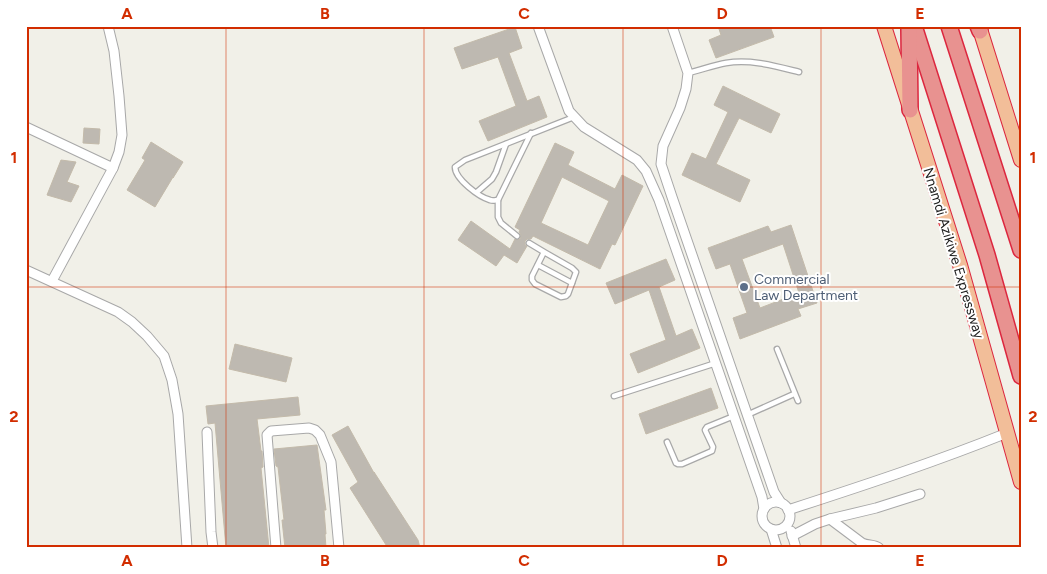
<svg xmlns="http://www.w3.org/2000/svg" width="1047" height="574" font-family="Figtree,sans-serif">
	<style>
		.building { fill: #beb9b1; stroke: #c3baaa; fill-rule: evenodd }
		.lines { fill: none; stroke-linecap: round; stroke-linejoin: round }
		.service-casing { stroke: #a8a8a8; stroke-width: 7 }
		.minor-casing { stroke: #a8a8a8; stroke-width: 11 }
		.trunk-casing { stroke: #dc273f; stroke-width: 16 }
		.motorway-casing { stroke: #dc273f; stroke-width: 18 }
		.service { stroke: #fff; stroke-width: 4.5 }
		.minor { stroke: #fff; stroke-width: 9 }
		.trunk { stroke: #f2be99; stroke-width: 14 }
		.motorway { stroke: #e89290; stroke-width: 15 }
		.grid { fill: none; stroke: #d22d00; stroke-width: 1; stroke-opacity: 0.55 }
		.service-dot { fill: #5c6f8a; stroke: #fff; stroke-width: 2 }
		.labels { text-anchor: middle; stroke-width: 4; stroke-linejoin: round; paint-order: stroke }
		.street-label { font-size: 14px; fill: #212121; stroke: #fff }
		.service-label { font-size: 14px; fill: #4e5e75; stroke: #fff; text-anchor: start }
		.neatline { fill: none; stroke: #d22d00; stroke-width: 2 }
		.grid-label { font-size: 16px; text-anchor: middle; font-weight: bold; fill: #d22d00 }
	</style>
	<rect width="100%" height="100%" fill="#f1f0e8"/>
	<!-- building -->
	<g class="building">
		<path d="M718,26H770L774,37L716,58L709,40L721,35Z"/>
		<path d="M515,27L522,48L509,53L527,101L539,96L547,117L488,141L479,121L516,106L498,57L462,69L454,48Z"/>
		<path d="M723,86L780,114L771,133L739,118L716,164L750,180L740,202L682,175L692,153L706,159L728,112L714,105Z"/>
		<path d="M84,128L100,129L99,144L83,143Z"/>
		<path d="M151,142L183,162L173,178V177L155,207L127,190L145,160L142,158Z"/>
		<path d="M555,143L574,152L568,165L615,189L622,175L643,186L615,245L612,244L600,269L533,236L531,239H527L525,241V245L527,246L517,263L504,255L496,266L458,240L471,221L510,249L515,239H520L521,235L519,232L520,230L515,227ZM562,177L609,201L588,245L541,223Z"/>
		<path d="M61,160L76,162L67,182L79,186L71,202L47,195Z"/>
		<path d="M791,225L817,303L798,309L801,316L740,339L733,318L747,313L730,264L716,269L708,248L768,226L771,232ZM783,244L799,293L760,308L742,259Z"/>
		<path d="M666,259L675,280L659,287L676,336L692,329L700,348L638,373L630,354L666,340L649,290L615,304L606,283Z"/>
		<path d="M235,344L292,358L286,382L229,369Z"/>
		<path d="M711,388L718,408L646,434L639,414Z"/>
		<path d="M298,397L300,415L257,419L261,451H262L263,467L261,468L269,548H226L215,423L208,424L206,406Z"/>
		<path d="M348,426L374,473V472L418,540L420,548H388L350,488L358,482L332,435Z"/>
		<path d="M317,445L326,510H324L326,534H325L326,548H285L282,520H284L278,467L276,466L274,449Z"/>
	</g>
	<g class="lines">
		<!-- service casing -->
		<g class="service-casing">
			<g id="service">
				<path d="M688,73C701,70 714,65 726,63C751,59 775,66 799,72"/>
				<path d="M477,192L492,179L496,172L506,144"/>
				<path d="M498,200C496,200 493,201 490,200C479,197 455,179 455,167L465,160L574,117"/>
				<path d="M517,236L501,223L498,217V200L531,133"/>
				<path d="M529,243L544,252L532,276V280L535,284L561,297L566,296L568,294L576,272L572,268L544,252"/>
				<path d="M538,265L572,283"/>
				<path d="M777,349L798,401"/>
				<path d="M614,396L716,363"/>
				<path d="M747,415L794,394"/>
				<path d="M667,442L676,463L678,464H682L712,451L713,447L705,430L707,427L734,416"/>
			</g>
		</g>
		<!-- minor casing -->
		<g class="minor-casing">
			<g id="minor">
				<path d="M538,26L569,111L584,127L637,160L646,171L659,200L762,497L764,509"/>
				<path d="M672,26L688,73L686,89L680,108L663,146L661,164L672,197L774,492L781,503"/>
				<path d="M26,127L113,168"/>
				<path d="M26,270L118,312L132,322L147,336L164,356L172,380L178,414L187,548"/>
				<path d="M52,281L113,168L119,152L122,135L119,96L114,51L108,26"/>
				<path d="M207,432L211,532L213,548"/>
				<circle cx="776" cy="516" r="14"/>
				<path d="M788,510C862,486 935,462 1007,433"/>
				<path d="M830,519L862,543C868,546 874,544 879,548"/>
				<path d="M771,529L777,548"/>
				<path d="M791,531L796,548"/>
				<path d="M792,536L815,524L830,519L876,508L920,494"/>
				<path d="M276,548L267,435L271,431L309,428L315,430L320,435L331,462L339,548"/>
			</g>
		</g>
		<!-- trunk casing -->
		<g class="trunk-casing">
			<g id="trunk">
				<path d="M884,26L960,265L1021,482"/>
				<path d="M979,26L1021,160"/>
			</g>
		</g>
		<!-- motorway casing -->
		<g class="motorway-casing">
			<g id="motorway">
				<path d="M914,26L987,255L1021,376"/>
				<path d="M949,26L1021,250"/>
				<path d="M978,26L980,31"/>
				<path d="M909,28L910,110"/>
			</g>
		</g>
		<!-- service -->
		<use href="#service" class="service"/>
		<!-- minor -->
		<use href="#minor" class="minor"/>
		<!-- trunk -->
		<use href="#trunk" class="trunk"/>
		<!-- motorway -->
		<use href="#motorway" class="motorway"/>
	</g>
	<!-- grid -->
	<path class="grid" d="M226,26V548M424,26V548M623,26V548M821,26V548M26,287H1021"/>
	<!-- markers -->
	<circle class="service-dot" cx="744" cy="287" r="5"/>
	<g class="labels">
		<!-- street labels -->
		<g class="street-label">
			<text transform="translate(954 253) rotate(73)" y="5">Nnamdi Azikiwe Expressway</text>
		</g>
		<!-- service labels -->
		<g class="service-label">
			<text x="754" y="284">Commercial<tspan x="754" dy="16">Law Department</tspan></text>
		</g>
	</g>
	<!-- border -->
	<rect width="1047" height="574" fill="none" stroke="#ffffff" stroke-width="55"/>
	<rect x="28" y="28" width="992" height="518" class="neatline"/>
	<g class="grid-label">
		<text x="127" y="19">A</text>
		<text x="325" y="19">B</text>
		<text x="524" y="19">C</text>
		<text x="722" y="19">D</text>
		<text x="920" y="19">E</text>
		<text x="14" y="163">1</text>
		<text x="1033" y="163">1</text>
		<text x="14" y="422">2</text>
		<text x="1033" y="422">2</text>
		<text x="127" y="566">A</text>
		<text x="325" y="566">B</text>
		<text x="524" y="566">C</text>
		<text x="722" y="566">D</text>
		<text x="920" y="566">E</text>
	</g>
</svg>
